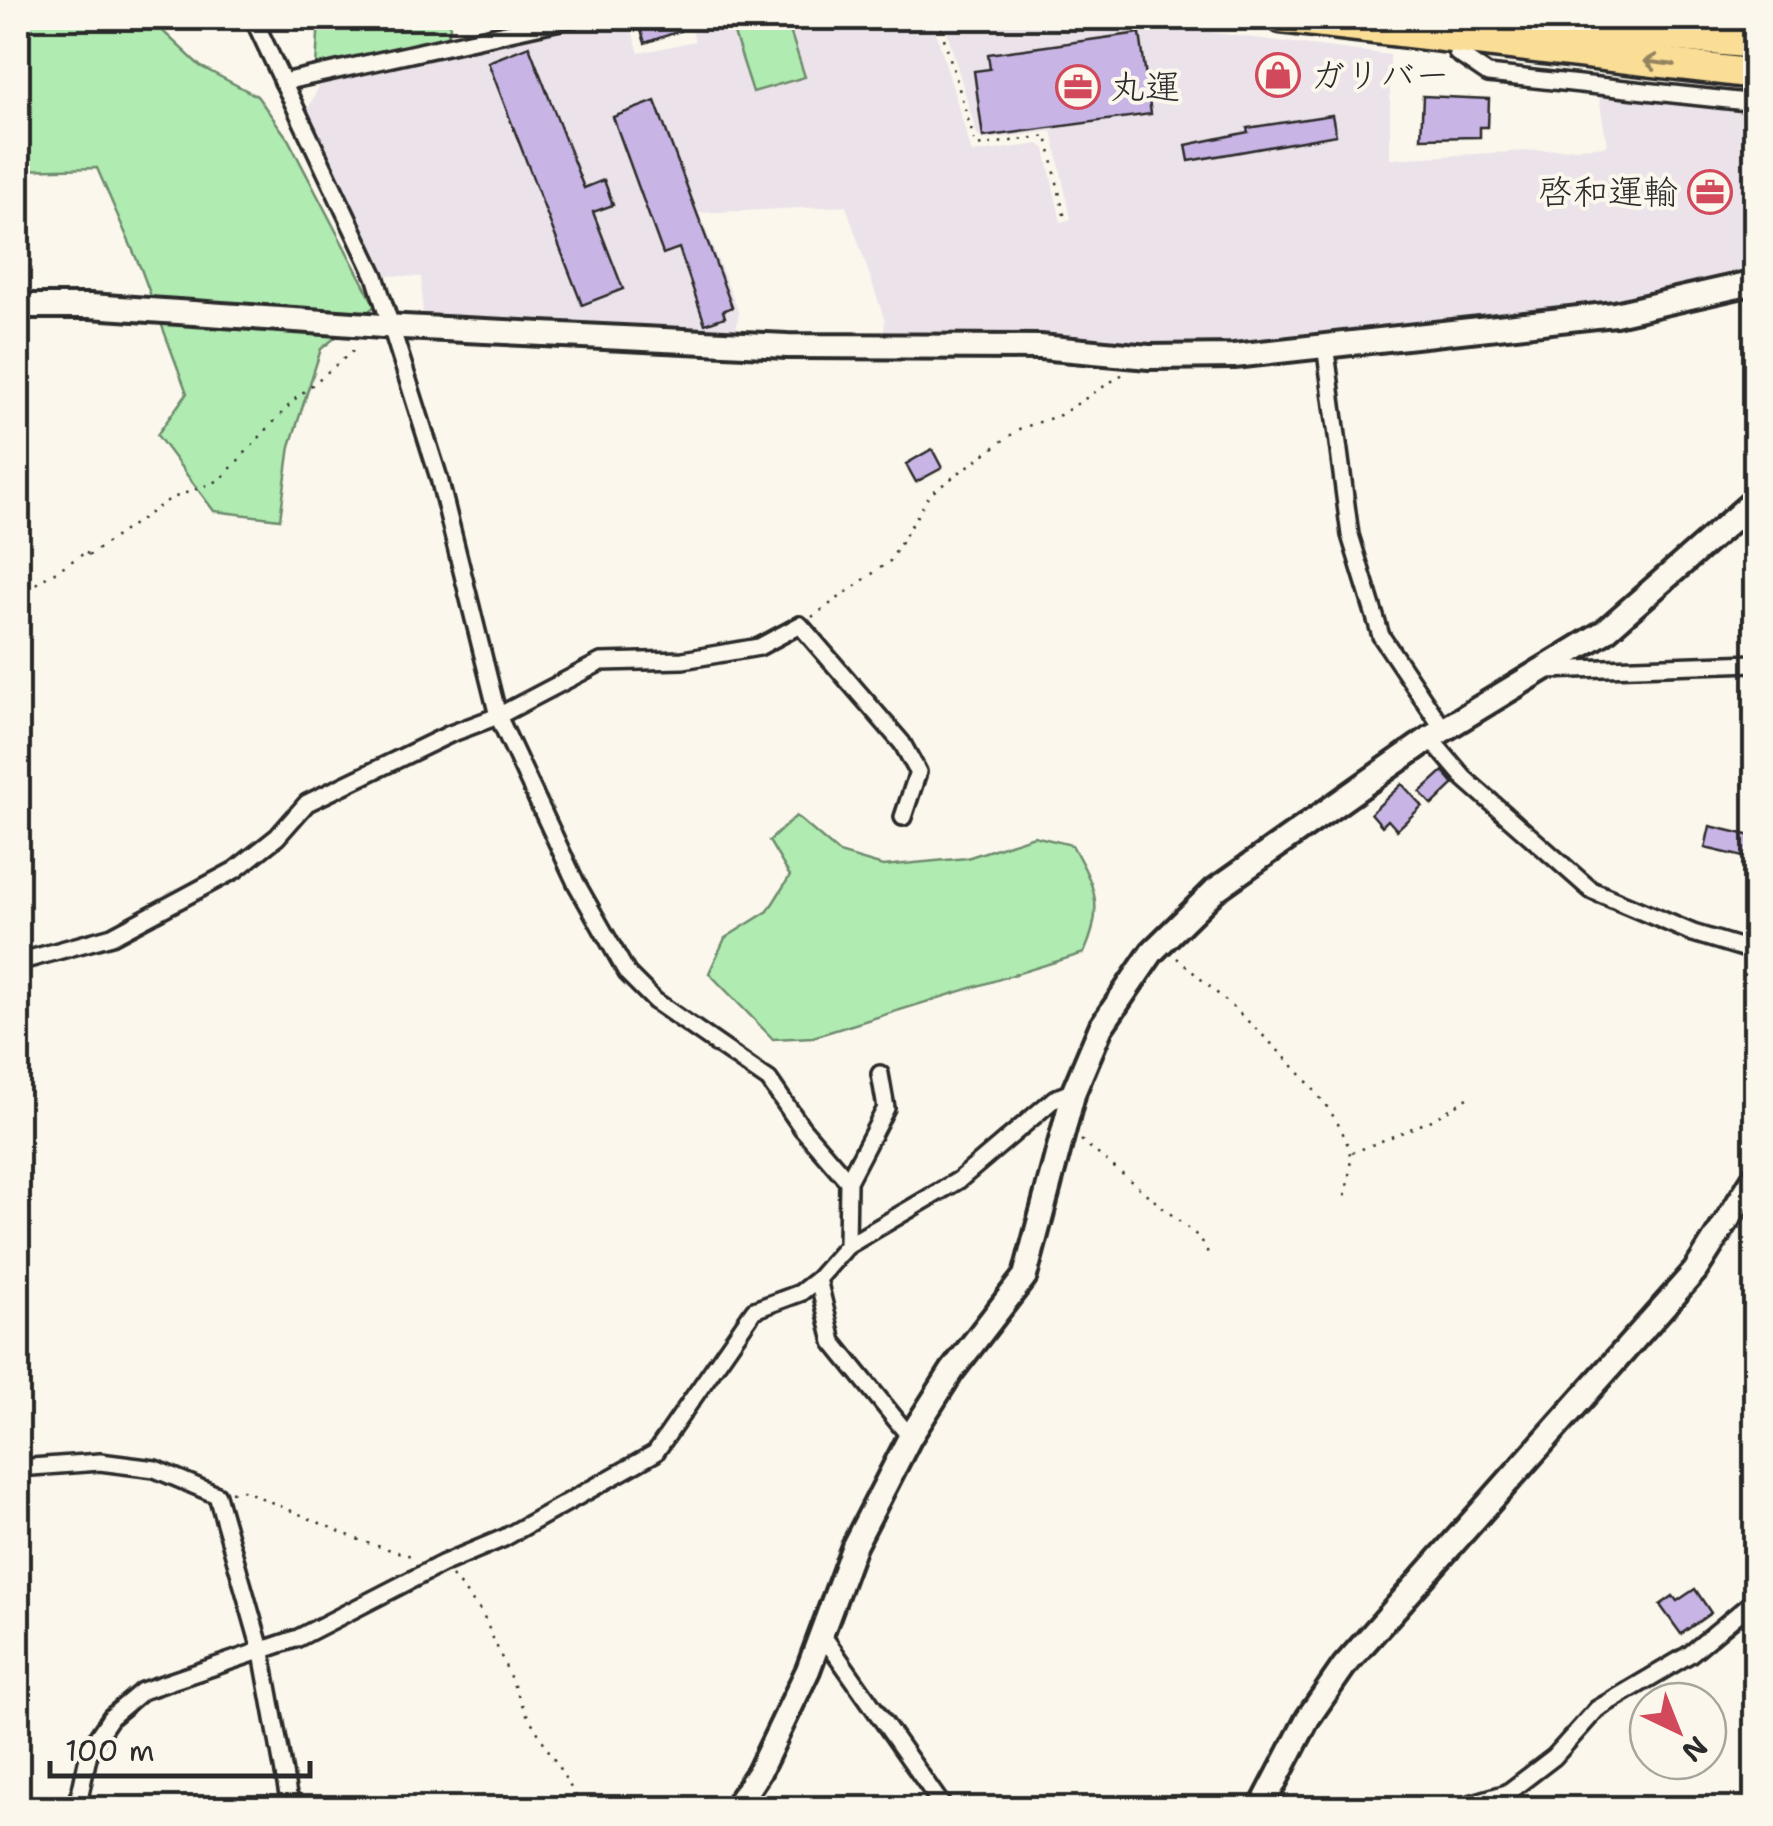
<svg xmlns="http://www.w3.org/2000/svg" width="1773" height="1826" font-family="'Shantell Sans','Klee One',sans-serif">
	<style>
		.built { fill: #ece3ea }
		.green { fill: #b0ebb1; stroke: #6e8b6e; stroke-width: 2.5 }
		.building { fill: #c9b5e5; stroke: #2b2b2b; stroke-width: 2.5 }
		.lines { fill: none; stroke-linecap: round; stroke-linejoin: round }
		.street-casing { stroke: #2b2b2b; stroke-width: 22 }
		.secondary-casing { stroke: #2b2b2b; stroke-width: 30 }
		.highway-casing { stroke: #2b2b2b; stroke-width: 35 }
		.path { stroke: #2b2b2b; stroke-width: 2.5; stroke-dasharray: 2.5 8; stroke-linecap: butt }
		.street { stroke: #fbf7ec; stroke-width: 15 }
		.secondary { stroke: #fbf7ec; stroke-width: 22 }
		.highway { stroke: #fbde96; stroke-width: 28 }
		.oneway { stroke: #938460 }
		.labels { text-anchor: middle; stroke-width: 8; stroke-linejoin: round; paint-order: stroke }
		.poi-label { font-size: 35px; fill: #2b2b2b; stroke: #fbf7ec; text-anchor: start }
	</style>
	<rect width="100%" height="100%" fill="#fbf7ec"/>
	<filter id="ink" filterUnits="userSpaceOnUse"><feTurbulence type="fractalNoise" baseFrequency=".01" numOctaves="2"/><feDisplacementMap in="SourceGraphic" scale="20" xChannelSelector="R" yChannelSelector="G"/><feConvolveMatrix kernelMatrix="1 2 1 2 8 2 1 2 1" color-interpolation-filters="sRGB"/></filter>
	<g filter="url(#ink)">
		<!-- built -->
		<path class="built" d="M605,18H628L639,53L695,41L688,18H729L753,91L805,77L786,18H932L972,153L1039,144L1045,149L1061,222L1071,219L1052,131L984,140L977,135L943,18H1097L1390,55V159L1607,146L1598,91L1755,108V268L1635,300L1221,346L1157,348L883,336L885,321L846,206L699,213L739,313L736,330L423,319L421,277L381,275L306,114L321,81Z"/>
		<!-- green -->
		<g class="green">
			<path d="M18,18H149L200,66L257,96L288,139L375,306L321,349L290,446L280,519L214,511L157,435L187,393L141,269L97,168L18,170Z"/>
			<path d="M319,18H451L448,40L316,67Z"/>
			<path d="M729,18H786L805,77L753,92Z"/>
			<path d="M796,816L839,853L883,866L967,858L1034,836L1072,845C1095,886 1105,907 1084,953L813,1037L773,1039L709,973L725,938L768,911L790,876L769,841Z"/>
		</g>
		<!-- building -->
		<g class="building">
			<path d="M649,18H676L680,31L645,43L638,21Z"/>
			<path d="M1140,33L1151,114L983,137L974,71L990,69L988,54Z"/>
			<path d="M529,46L584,188L604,180L613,205L593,212L623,289L582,305L488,62Z"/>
			<path d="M1423,96L1489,99L1488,127H1480V137L1421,138Z"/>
			<path d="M655,101L732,307L723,311L725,317L705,324L679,248L663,254L613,117Z"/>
			<path d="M1332,115L1336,135L1189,161L1186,145L1248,132L1247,128Z"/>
			<path d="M932,449L942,468L916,482L906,464Z"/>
			<path d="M1443,771L1454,784L1432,805L1420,792Z"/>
			<path d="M1402,784L1422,806L1397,830L1388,820L1382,826L1371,813Z"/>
			<path d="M1710,826L1756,837L1752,859L1705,848Z"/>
			<path d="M1695,1589L1711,1613L1681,1634L1660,1605L1673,1596L1677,1601Z"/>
		</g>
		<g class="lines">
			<!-- street casing -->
			<g class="street-casing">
				<g id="street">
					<path d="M253,18L375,276L439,478L498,716L576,883L627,973L655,1001L769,1080L802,1128L848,1181"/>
					<path d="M1459,39L1457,53L1488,74L1756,103"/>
					<path d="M283,82L574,18"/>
					<path d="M1325,344L1350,535L1381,636L1444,730"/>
					<path d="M1545,670L1756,663"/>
					<path d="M1430,738L1465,779L1591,890L1693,933L1756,952"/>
					<path d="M18,962L112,936L235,870L277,837L307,803L450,734L498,716L601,662L683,660L759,647L800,625L902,743L918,772L903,817"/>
					<path d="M880,1074L886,1108L848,1181L847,1246L818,1279L833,1342L910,1437"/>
					<path d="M847,1246L959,1180L1054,1099L1074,1091"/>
					<path d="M18,1468L100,1462L155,1469L217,1495L262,1653L288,1795L295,1808"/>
					<path d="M821,1633L944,1808"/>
					<path d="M77,1808L90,1748L111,1717L142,1691L298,1638L442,1564L504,1538L655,1453L754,1310L800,1293L818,1279"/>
					<path d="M1456,1808L1507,1793L1554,1757L1597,1709L1690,1654L1756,1599"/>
				</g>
			</g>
			<!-- secondary casing -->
			<g class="secondary-casing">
				<g id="secondary">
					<path d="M18,306H90L383,326L787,346L1040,347L1149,357L1234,356L1615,314L1756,282"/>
					<path d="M735,1808L759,1772L808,1670L854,1546L910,1437L952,1371L1025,1276L1074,1091L1101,1027L1152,952L1215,890L1430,738L1604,632L1756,499"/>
					<path d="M1261,1808L1308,1718L1344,1666L1695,1271L1756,1175"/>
				</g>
			</g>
			<!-- highway casing -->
			<g class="highway-casing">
				<g id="highway">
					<path d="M1281,18L1756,74"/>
					<path d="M1472,18L1756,44"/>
				</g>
			</g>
			<!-- path -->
			<g class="path">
				<path d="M938,18L976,146L1047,136L1065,219"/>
				<path d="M18,595L88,551L85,558L170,499L220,480L295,399L359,346"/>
				<path d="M812,617L890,561L930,494L1019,429L1060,415L1123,374"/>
				<path d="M1177,958C1221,997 1342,1097 1350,1155C1352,1168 1346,1187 1345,1201"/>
				<path d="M1081,1140L1201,1239L1211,1259"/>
				<path d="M1352,1153L1432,1120L1468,1098"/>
				<path d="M231,1492L243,1490L364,1542L415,1557"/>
				<path d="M452,1576L482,1613L525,1711L583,1808"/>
			</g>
			<!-- street -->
			<use href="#street" class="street"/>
			<!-- secondary -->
			<use href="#secondary" class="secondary"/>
			<!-- highway -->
			<use href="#highway" class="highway"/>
		</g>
		<!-- one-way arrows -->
		<defs><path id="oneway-shaft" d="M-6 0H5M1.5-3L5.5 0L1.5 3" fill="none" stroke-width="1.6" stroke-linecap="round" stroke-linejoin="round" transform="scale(2.5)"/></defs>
		<use class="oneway" href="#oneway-shaft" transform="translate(1659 63) rotate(-173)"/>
	</g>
	<!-- icons -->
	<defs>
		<g id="shop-ring" transform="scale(2.25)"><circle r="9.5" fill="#fbf7ec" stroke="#d1495b" stroke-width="1.5"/><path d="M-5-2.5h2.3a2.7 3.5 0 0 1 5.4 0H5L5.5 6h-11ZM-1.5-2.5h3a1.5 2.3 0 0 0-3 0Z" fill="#d1495b"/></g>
		<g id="office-ring" transform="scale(2.25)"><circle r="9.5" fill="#fbf7ec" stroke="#d1495b" stroke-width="1.5"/><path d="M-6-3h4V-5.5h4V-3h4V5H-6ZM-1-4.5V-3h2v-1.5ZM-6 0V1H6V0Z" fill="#d1495b"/></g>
	</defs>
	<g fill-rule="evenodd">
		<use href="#shop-ring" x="1278" y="75"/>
		<use href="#office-ring" x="1078" y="87"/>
		<use href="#office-ring" x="1710" y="192"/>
	</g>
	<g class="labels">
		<!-- poi labels -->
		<g class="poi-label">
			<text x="1310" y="87">ガリバー</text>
			<text x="1110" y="99">丸運</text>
			<text x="1678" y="204" text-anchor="end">啓和運輸</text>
		</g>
	</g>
	<!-- margin -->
	<rect width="1773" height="1826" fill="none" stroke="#fbf7ec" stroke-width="60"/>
	<rect x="30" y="30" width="1713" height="1766" fill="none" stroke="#2b2b2b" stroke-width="4" filter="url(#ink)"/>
	<!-- north arrow -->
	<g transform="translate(1678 1731) rotate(137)"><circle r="48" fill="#fbf7ec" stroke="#a8a59f" stroke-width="2.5"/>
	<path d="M0-8L18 38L0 25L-18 38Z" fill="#d1495b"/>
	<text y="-15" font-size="28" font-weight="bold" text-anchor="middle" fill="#2b2b2b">N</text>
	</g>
	<!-- scale -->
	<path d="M50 1761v15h260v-15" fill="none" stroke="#2b2b2b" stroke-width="5"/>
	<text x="65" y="1761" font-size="30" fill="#2b2b2b" stroke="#fbf7ec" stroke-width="8" paint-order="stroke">100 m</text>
</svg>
